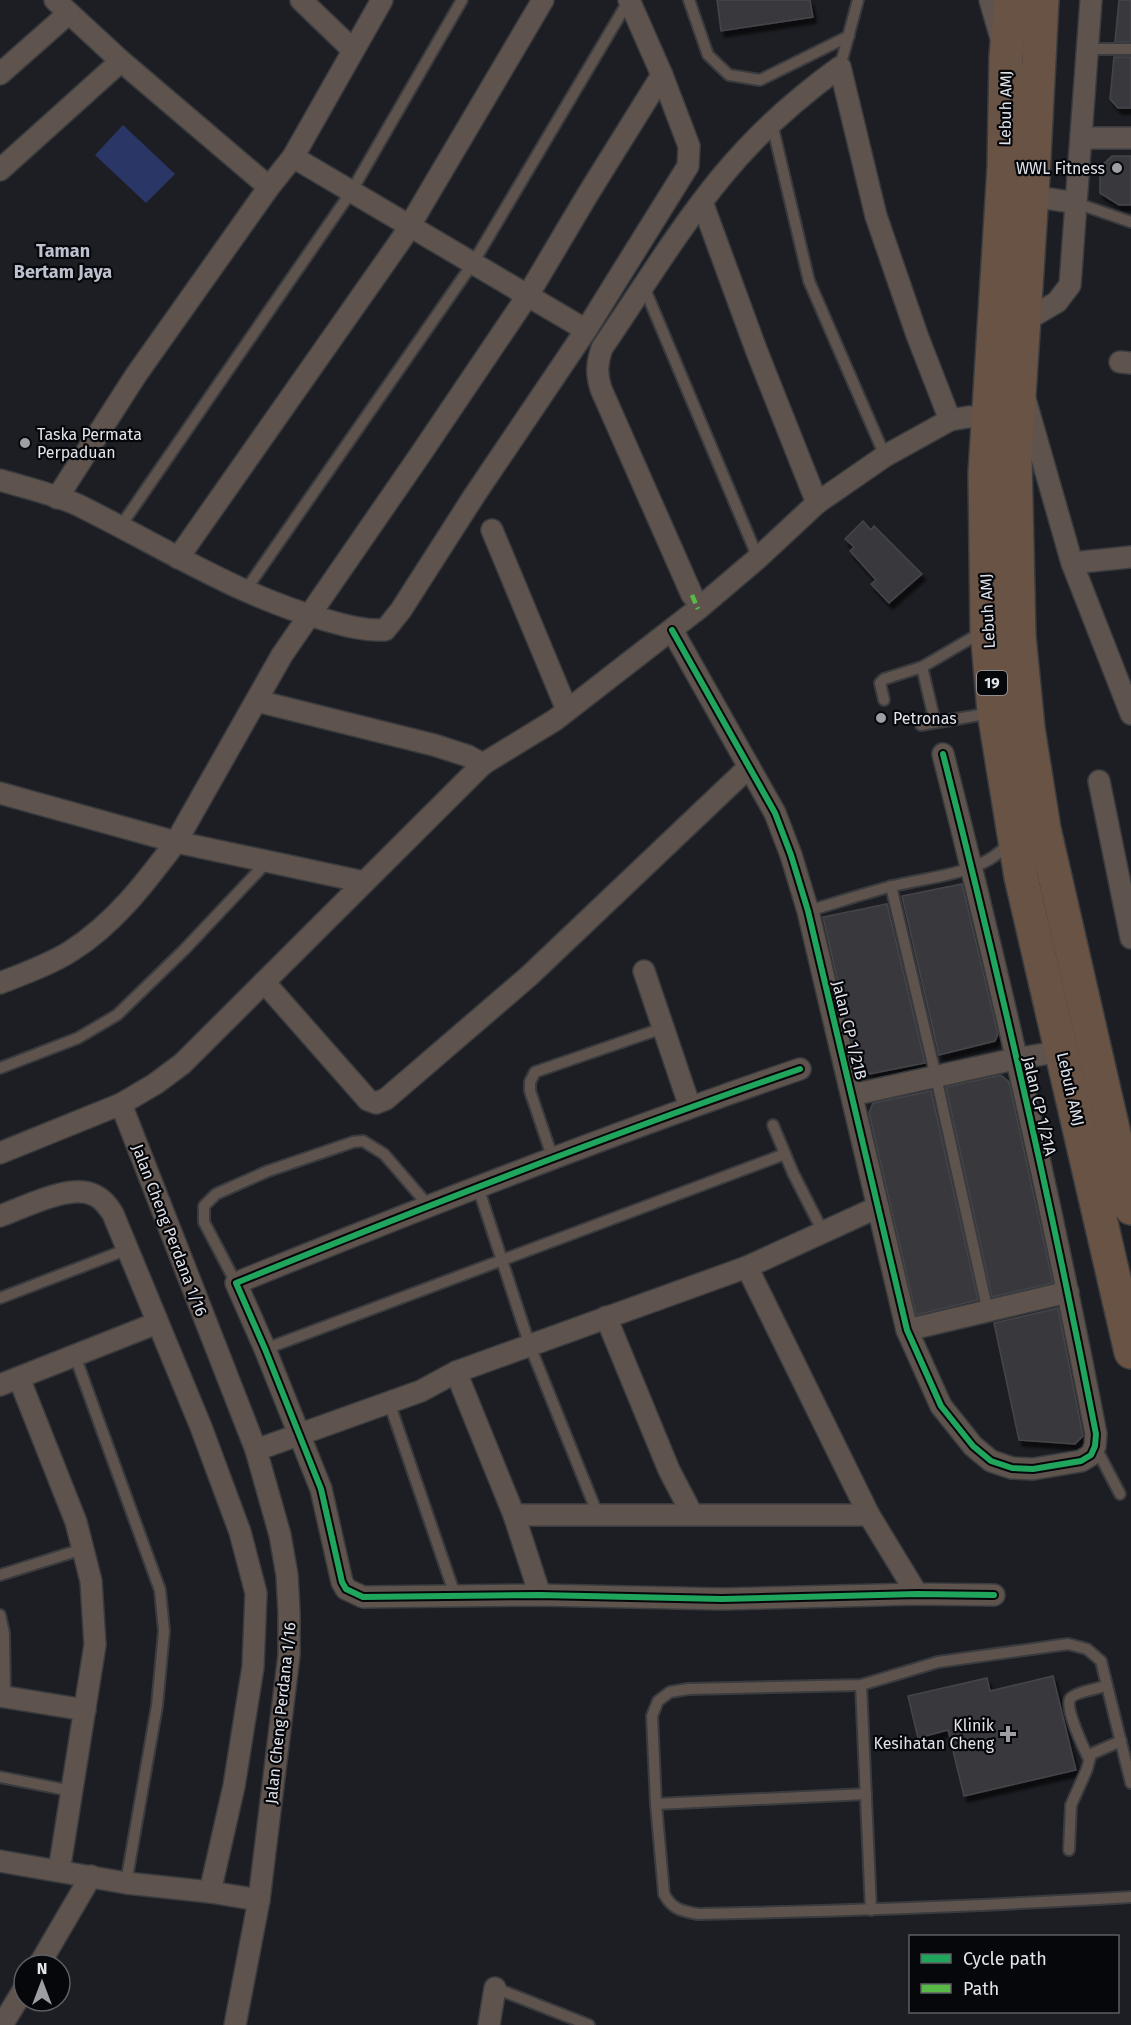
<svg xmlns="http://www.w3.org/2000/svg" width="1131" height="2025" font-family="'Fira Sans',sans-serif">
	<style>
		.green { fill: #2a3666 }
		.building { fill: #38393d; stroke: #44454a; stroke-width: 1.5; filter: url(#shadow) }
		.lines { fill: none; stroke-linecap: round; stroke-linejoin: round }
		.lane-casing { stroke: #393b3e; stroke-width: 14 }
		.street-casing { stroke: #393b3e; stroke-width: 24 }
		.highway-casing { stroke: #393b3e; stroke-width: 36 }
		.lane { stroke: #5e534d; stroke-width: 10 }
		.street { stroke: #5e534d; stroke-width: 21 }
		.highway { stroke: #695345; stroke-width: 33 }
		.quiet { stroke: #58b947; stroke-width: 4.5; stroke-dasharray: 9 4.5; stroke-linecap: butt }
		.cycleway-casing { stroke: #06070b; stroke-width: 10 }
		.cycleway { stroke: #20a55d; stroke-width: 6 }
		.poi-dot { fill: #9d9fa5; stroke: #06070b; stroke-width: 2 }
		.labels { text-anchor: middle; stroke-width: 4.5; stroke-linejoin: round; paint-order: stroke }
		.shield { fill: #06070b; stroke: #a0a2a8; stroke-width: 1.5 }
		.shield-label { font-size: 15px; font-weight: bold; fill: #e2e4eb }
		.street-label { font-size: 16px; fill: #e2e4eb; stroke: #06070b }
		.poi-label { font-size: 16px; fill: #e2e4eb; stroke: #06070b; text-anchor: end }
		.neighbourhood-label { font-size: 18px; font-weight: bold; fill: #bdc1ce; stroke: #06070b }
	</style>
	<defs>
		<filter id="shadow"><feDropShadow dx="3.5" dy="6" stdDeviation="1.5" flood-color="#0009"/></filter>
	</defs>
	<rect width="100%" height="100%" fill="#1d1e23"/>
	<!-- green -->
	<path class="green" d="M123,125L175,174L146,203L95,155Z"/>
	<!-- building -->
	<g class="building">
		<path d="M717,0H810L813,17L721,31Z"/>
		<path d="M1119,0H1131V42H1115Z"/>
		<path d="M1114,57H1131V108H1118L1110,99Z"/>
		<path d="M1112,156H1131V205H1119L1100,193V167Z"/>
		<path d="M863,521L871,530L874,526L922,574L889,603L871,584L876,580L850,551L854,547L845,539Z"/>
		<path d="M962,884L998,1034L995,1041L939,1055L902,896Z"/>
		<path d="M887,904L925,1063L870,1074L856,1061L823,917Z"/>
		<path d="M1001,1075L1009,1082L1053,1283L992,1297L946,1087Z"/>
		<path d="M931,1091L978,1300L916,1315L869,1113L873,1103Z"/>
		<path d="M1058,1308L1083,1436L1075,1444L1019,1440L994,1323Z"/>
		<path d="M1053,1676L1076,1770L964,1796L948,1730L918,1738L908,1696L987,1678L990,1691Z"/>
	</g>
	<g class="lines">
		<!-- lane casing -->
		<g class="lane-casing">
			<g id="lane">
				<path d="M689,0L708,55L729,75L760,80L849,36"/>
				<path d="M1087,49H1131"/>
				<path d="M840,67L858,0"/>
				<path d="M772,124L809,281L885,456"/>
				<path d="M1076,203L1131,222"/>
				<path d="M644,287L758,558"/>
				<path d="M120,527L351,192L462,0"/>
				<path d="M245,591L473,263L629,0"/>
				<path d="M922,667L935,722"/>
				<path d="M884,700L880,683L884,679L922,667L982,632"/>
				<path d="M921,725L991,713"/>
				<path d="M891,886L936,1077L988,1312"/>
				<path d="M808,911C836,903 865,893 893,886C932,876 982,875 1009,843"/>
				<path d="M0,1068L78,1038L117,1015L184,950L266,863"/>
				<path d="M773,1125L793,1173L823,1232"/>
				<path d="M553,1159L530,1091V1082L535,1072L663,1028"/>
				<path d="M478,1187L530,1346L598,1515"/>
				<path d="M236,1283L204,1222V1206L216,1194L268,1171L353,1142L363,1141L384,1154L428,1205"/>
				<path d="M0,1298L128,1249"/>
				<path d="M265,1349L785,1154"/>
				<path d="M75,1356L160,1590L164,1631L157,1706L126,1883"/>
				<path d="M389,1402L455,1595"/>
				<path d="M1095,1446L1120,1494"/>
				<path d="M0,1575L83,1549"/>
				<path d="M0,1615L4,1633L5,1697"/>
				<path d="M861,1685L871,1910"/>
				<path d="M1089,1759C1084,1749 1065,1709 1070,1699C1073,1693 1099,1688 1106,1686"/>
				<path d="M0,1777L72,1791"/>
				<path d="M1131,1783L1101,1661L1087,1649L1068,1644L938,1662L861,1685L688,1689L670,1692L658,1701L652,1716L656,1804L664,1894C672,1909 681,1911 698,1914C842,1911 987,1906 1131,1897"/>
				<path d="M656,1804L866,1794"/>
				<path d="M1069,1850L1071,1805L1087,1769L1091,1754L1121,1741"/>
				<path d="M495,1988L589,2025"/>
			</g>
		</g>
		<!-- street casing -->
		<g class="street-casing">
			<g id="street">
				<path d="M55,0L121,61L269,187"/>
				<path d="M301,0L353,50"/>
				<path d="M990,0L1001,38"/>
				<path d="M0,74L69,13"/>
				<path d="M1081,138H1131"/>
				<path d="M293,157L586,330"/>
				<path d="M0,170L121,61"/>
				<path d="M1032,196L1076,203"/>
				<path d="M702,202L757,352L817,503"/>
				<path d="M1023,322L1057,302L1070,285L1091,0"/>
				<path d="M1120,362L1131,363"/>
				<path d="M1025,399L1072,563L1131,714"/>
				<path d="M0,480C26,488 54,494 78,505C159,545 235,594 322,619C343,625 363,631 385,630L401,610L474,496L586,330L688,166L689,146L662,75L629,0"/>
				<path d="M57,498L136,375L269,187L293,157L382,0"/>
				<path d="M492,530L567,710"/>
				<path d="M178,558L403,237L543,0"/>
				<path d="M1072,563L1131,557"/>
				<path d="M692,595L601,389C596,373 597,363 602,348C641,291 679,228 723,175C756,135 797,98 840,67L876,216L917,335L950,420"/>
				<path d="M672,630L775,813L791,855L808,911L907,1330L941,1406L973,1446L991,1461L1012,1468L1033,1469L1081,1461L1091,1455L1095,1446L1096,1434C1052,1206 1000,979 943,754"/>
				<path d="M257,701L434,745L468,756L483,764"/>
				<path d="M1099,781L1131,938"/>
				<path d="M0,793L176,842L364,882"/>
				<path d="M644,971L690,1107"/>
				<path d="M264,982L368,1100L376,1103L386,1099L529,976L749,767"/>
				<path d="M0,983C23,974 51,964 71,951C114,924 146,882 176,842L282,655L420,455L528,295L588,194L662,75"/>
				<path d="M800,1069C610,1134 423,1207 236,1283L265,1349L321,1489L342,1582L346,1589L363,1597L540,1595L722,1599L917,1594L994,1595"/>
				<path d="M852,1095L1015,1059L1062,1051"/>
				<path d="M121,1104L256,1450L280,1535L287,1575L289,1612V1655L259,1900L235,2025"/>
				<path d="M0,1153L121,1104L155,1084L182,1064L483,764L555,720L698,609L758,558L817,503L885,456L950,420L968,417H987"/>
				<path d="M0,1216C23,1208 70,1183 94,1195C103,1199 108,1206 113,1214L201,1427L240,1532L256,1593L253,1667L234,1786L210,1892"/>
				<path d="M747,1267L869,1515L917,1594"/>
				<path d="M606,1317L669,1470L692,1514"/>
				<path d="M907,1330L1068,1292"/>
				<path d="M456,1372L514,1515L540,1595"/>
				<path d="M19,1378L76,1522L91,1581L95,1645L59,1871"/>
				<path d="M0,1385L157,1323"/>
				<path d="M256,1450L421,1391L456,1372L747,1267L878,1207"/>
				<path d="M514,1515H869"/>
				<path d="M0,1696L85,1710"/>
				<path d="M0,1861L126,1883L210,1892L259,1900"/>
				<path d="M39,1965L91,1876"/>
				<path d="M2,2025L24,1989"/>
				<path d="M489,2025L495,1988"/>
			</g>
		</g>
		<!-- highway casing -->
		<g class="highway-casing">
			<g id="highway">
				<path d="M1011,0L1006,56L1004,168L985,473L987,629L994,712L1021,877L1131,1352"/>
				<path d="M1042,0L1033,177L1015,458L1019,636L1028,728L1044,829L1131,1208"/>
			</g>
		</g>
		<!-- lane -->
		<use href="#lane" class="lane"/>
		<!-- street -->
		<use href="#street" class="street"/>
		<!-- highway -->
		<use href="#highway" class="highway"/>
		<!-- quiet -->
		<path class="quiet" d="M692,595L698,609"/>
		<!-- cycleway casing -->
		<g class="cycleway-casing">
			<g id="cycleway">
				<path d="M672,630L775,813L791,855L808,911L907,1330L941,1406L973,1446L991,1461L1012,1468L1033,1469L1081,1461L1091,1455L1095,1446L1096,1434C1052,1206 1000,979 943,754"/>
				<path d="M800,1069C610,1134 423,1207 236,1283L265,1349L321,1489L342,1582L346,1589L363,1597L540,1595L722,1599L917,1594L994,1595"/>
			</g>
		</g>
		<!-- cycleway -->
		<use href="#cycleway" class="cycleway"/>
	</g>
	<!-- markers -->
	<g class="poi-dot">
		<circle cx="1117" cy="168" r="6"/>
		<circle cx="25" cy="443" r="6"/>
		<circle cx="881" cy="718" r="6"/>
		<path d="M1005 1725h6v6h6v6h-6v6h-6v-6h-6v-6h6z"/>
	</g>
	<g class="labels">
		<!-- shield labels -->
		<rect class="shield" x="977" y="671" width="30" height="24" rx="4.5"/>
		<g class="shield-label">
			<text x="992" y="688">19</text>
		</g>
		<!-- street labels -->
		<g class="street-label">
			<text transform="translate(1005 108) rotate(-89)" y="6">Lebuh AMJ</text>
			<text transform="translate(987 611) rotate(-93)" y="6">Lebuh AMJ</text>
			<text transform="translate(850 1030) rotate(76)" y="6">Jalan CP 1/21B</text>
			<text transform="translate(1071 1089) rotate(77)" y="6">Lebuh AMJ</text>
			<text transform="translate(1040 1106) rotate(77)" y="6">Jalan CP 1/21A</text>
			<text transform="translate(170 1230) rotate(69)" y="6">Jalan Cheng Perdana 1/16</text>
			<text transform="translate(280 1713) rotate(-84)" y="6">Jalan Cheng Perdana 1/16</text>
		</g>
		<!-- poi labels -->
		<g class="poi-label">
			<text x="1105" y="174">WWL Fitness</text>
			<text x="37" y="440" text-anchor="start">Taska Permata<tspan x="37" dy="18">Perpaduan</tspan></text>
			<text x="893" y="724" text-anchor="start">Petronas</text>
			<text x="994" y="1731">Klinik<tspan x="994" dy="18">Kesihatan Cheng</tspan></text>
		</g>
		<!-- neighbourhood labels -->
		<g class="neighbourhood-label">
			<text x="63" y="257">Taman<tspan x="63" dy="21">Bertam Jaya</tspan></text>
		</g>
	</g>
	<!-- legend -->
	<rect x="909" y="1935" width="210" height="78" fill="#06070b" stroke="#5e5f65" stroke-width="1.5"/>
	<rect x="921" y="1954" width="30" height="9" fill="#20a55d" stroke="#5e5f65" stroke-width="1.5"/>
	<text x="963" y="1965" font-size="18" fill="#e2e4eb">Cycle path</text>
	<rect x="921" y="1984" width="30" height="9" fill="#58b947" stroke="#5e5f65" stroke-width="1.5"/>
	<text x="963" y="1995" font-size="18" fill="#e2e4eb">Path</text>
	<!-- north arrow -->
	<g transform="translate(42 1983)"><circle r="28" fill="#06070b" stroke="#5e5f65" stroke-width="1.5"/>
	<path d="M0-4.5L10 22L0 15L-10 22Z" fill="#9d9fa5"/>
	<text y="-9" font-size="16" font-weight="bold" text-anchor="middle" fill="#e2e4eb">N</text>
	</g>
</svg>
